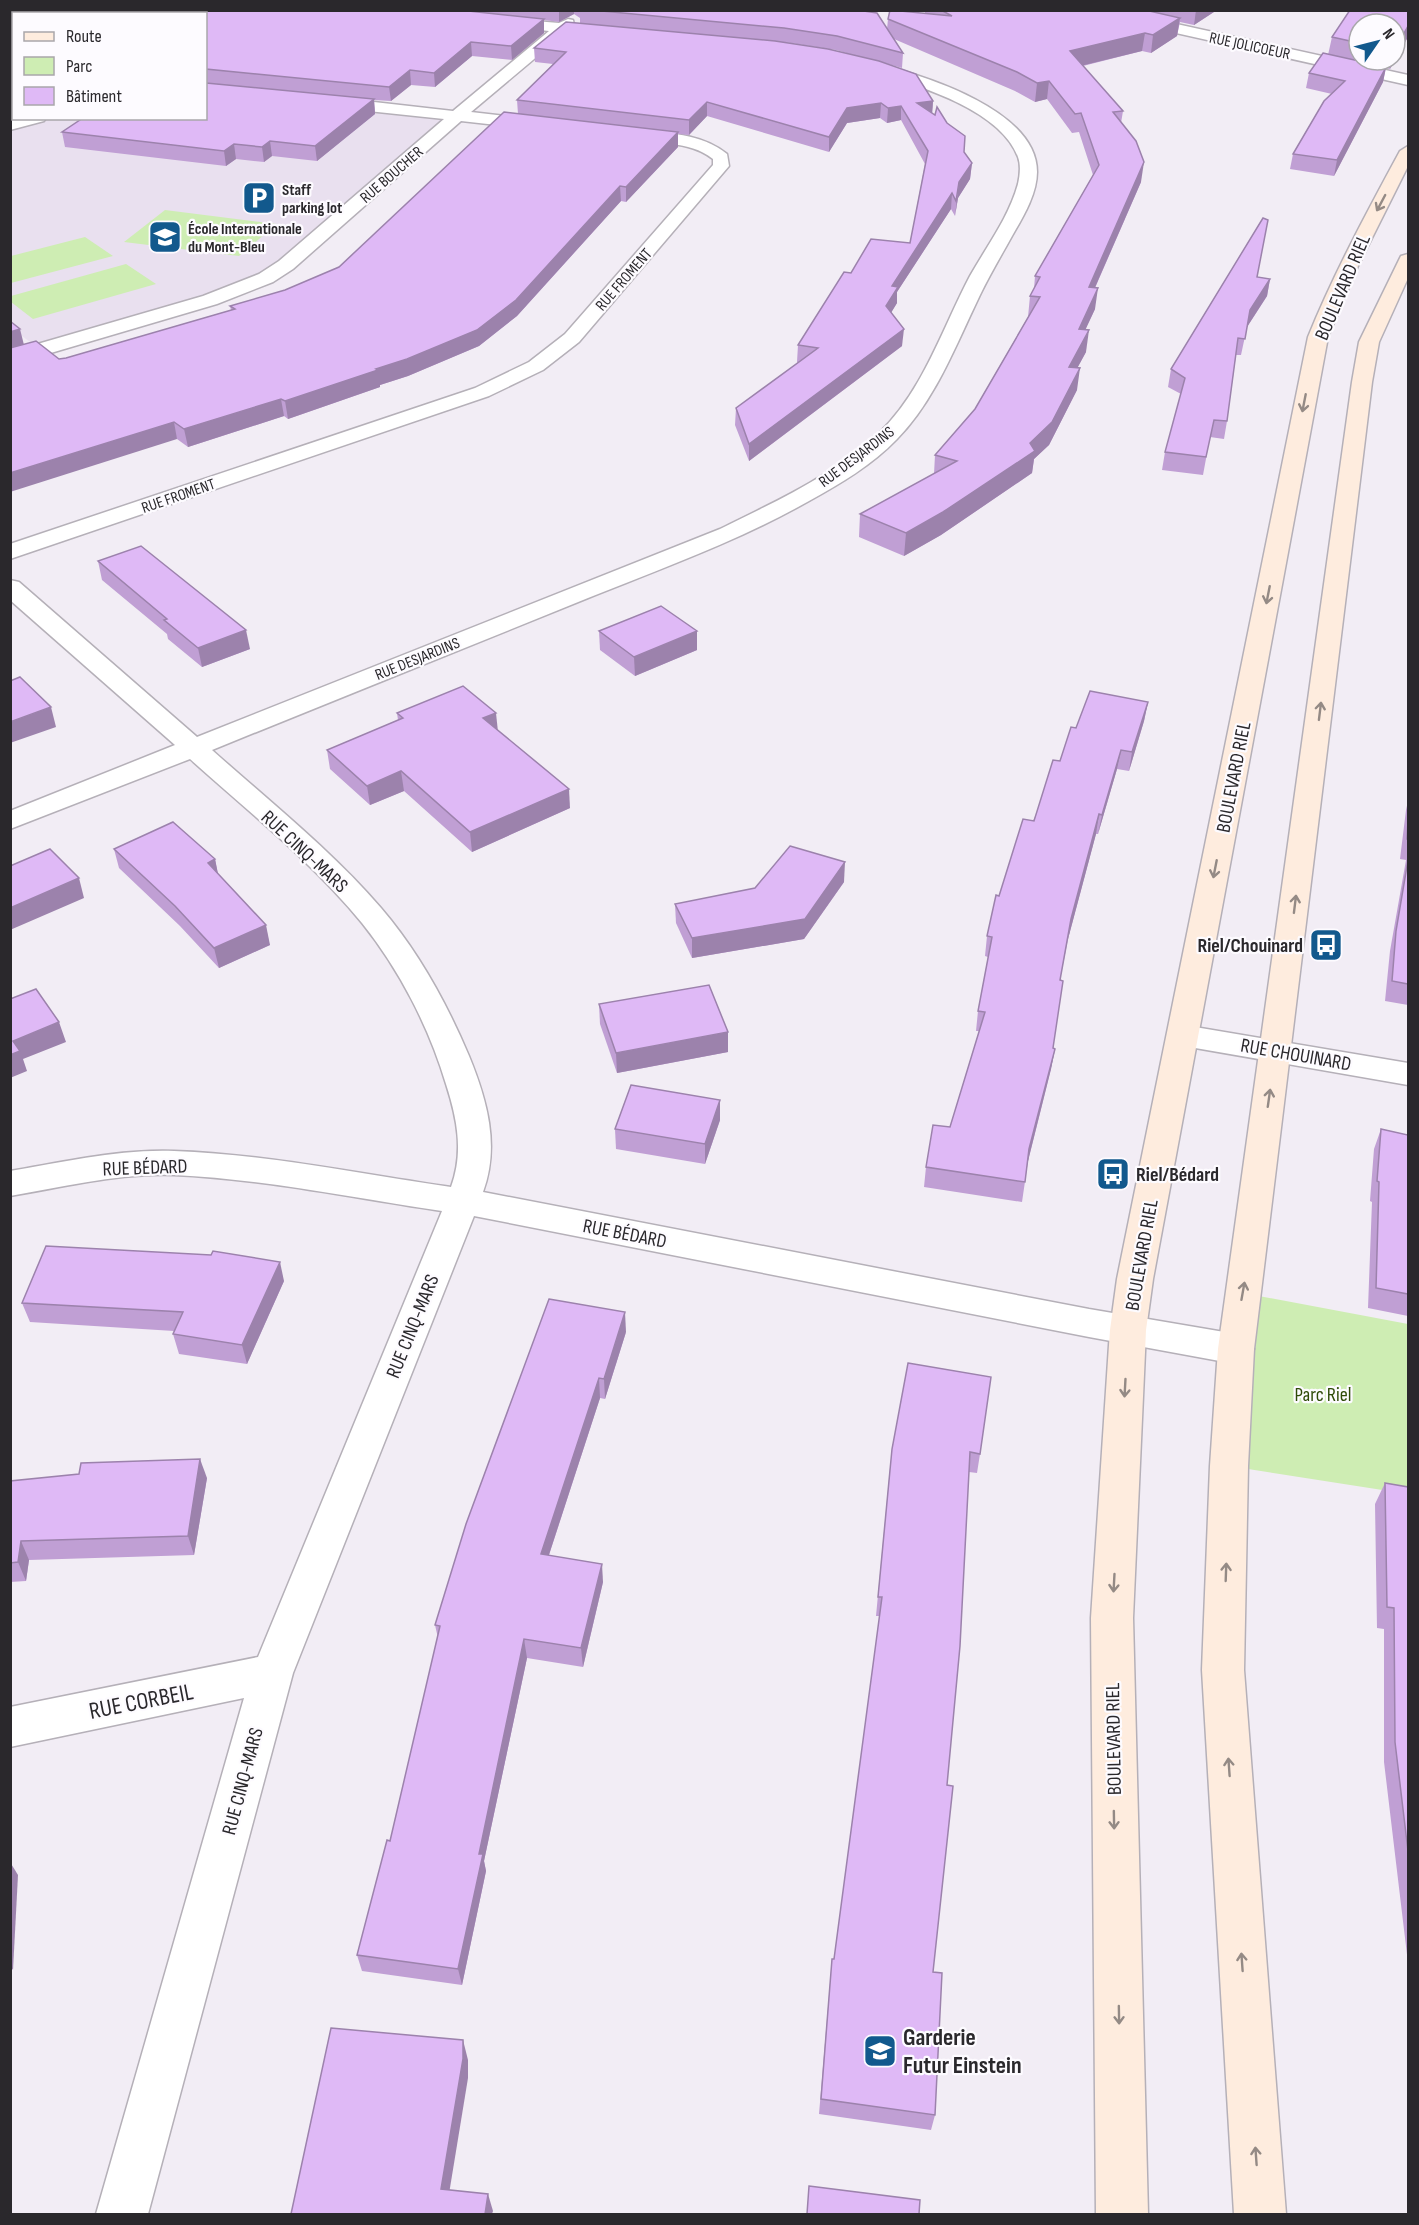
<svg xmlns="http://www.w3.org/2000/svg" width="1419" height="2225" font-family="'Sofia Sans Condensed',sans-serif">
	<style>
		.built { fill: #e9e0ef }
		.green { fill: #ceedb3 }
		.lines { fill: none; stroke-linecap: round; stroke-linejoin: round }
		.street-casing { stroke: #b5b0b8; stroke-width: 3 }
		.secondary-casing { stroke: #b5b0b8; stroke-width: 3 }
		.street { fill: #fff; fill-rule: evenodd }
		.secondary { fill: #feecde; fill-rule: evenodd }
		.wall { fill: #c09fd4; fill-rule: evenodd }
		.shaded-wall { fill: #9c82ac }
		.building { fill: #dfb9f6; stroke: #9c82ac; stroke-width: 1.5 }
		.oneway { stroke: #948a85 }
		.labels { text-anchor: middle; stroke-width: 4.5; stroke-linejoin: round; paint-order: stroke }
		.far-street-label { font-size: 16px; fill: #2a282c; stroke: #fdfbff }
		.far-poi-label { font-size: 16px; font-weight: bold; fill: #2a282c; stroke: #fdfbff; text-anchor: start }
		.street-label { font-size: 20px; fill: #2a282c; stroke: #fdfbff }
		.poi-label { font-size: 20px; font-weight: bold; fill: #2a282c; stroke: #fdfbff; text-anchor: end }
		.park-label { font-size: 20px; fill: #2f4b08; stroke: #fdfbff }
		.near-street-label { font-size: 24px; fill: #2a282c; stroke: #fdfbff }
		.near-poi-label { font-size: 24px; font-weight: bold; fill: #2a282c; stroke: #fdfbff; text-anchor: start }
	</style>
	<rect width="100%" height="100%" fill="#f2edf5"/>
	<!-- built -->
	<path class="built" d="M206,90L459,115L266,278L41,350L11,328V125L38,118H206Z"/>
	<!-- green -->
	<g class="green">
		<path d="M165,210L277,224L239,256L124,242Z"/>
		<path d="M85,237L113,256L11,283V256Z"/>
		<path d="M126,264L156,284L33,319L11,302V296Z"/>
		<path d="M1243,1293L1408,1324V1494L1229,1466Z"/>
	</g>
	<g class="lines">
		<!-- street casing -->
		<g class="street-casing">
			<g id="street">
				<path d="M1084,10H1113L1408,75V85L1091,14Z"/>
				<path d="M500,18L559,23L568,19L573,20L574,25L601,28L608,32L601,36L565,33L471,112L541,120L549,125L547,128L541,130L461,121L293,269L273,282L217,304L10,365V352L203,296L259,274L279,261L444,119L330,107L324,105L322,102L324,99L330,97L453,111L549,31L495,25L493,22L495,19Z"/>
				<path d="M878,64C925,76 1037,110 1037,172C1037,194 1023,217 1012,236C1001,256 989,276 979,297C955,347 935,400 897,439C872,465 840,484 809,501C738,541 663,568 588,598C463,649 337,699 212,750C269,801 331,850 381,908C418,951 447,1004 469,1056C487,1100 500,1146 483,1192L1089,1309L1236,1334L1249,1339L1254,1349L1249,1359L1236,1364L1089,1337L474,1216L293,1673L148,2214H96L244,1698L10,1747V1707L258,1657L442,1211C353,1198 263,1179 174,1175C119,1173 64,1187 10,1196V1171C64,1162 119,1149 174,1151C265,1154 360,1174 451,1187C464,1152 457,1118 446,1084C429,1027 399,969 362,923C312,862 248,811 190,759L10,829V811L175,745L10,600V580L19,582L197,737L720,529C775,502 834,475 879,433C923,391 942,329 970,276C987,246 1009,217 1018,184C1020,175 1021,165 1018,157C1000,109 917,85 873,72L870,69Z"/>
				<path d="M16,118H46L44,121L10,130V120Z"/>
				<path d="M634,130C667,133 701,133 727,154L729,166L579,342L543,370L489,396L10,559V544L475,388L529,362L565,334L713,165V159C688,139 657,146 628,138L626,135Z"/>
				<path d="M1183,1025L1408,1063V1085L1172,1044L1167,1036L1172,1028Z"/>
			</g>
		</g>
		<!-- secondary casing -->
		<g class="secondary-casing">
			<g id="secondary">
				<path d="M1408,146V166L1358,266L1328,337L1153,1279L1146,1330L1133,1618L1148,2214H1096L1091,1618L1110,1330L1117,1279L1308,337C1334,273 1367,212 1400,151Z"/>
				<path d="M1408,254V278L1379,342L1372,382L1254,1349L1248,1466L1244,1670L1286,2214H1234L1202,1670L1210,1466L1218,1349L1352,382L1359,342L1399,260L1401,256Z"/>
			</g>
		</g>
		<!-- street -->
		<use href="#street" class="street"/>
		<!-- secondary -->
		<use href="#secondary" class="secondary"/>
	</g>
	<!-- wall -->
	<g class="wall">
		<path d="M10,10H857L887,29L888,19L925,13V10H1217L1194,25L1180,22L1177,36L1151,53L1142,51L1083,66L1123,111L1121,123L1141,182L1095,288V309L1085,330L1086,352L1077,368V390L1049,445L1034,459L1032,473L941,535L904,556L859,537L860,514L934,474L935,455L975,409L1028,317L1030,296L1034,289L1035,276L1093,175L1079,132L1072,133L1047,99L1035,102L1015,91L894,39L903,53L902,68L881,62L933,101L932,113L964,152L972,163L970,179L958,198L955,216L951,209L897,292V303L891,312L902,346L749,461L735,425L736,408L798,363L797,362L798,345L851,273L910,243L925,164L901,120L887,123L880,118L847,123L829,152L707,116L689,135L678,134V147L626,202L621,201L517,316L479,346L408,376L380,385V387L288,419L284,416L188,447L177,439L24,345L59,359L66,358L231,310L230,306L285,290L339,267L518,114L517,100L553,64L535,62L534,48L580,23V18L574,14L559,22L544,20V33L512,60L472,56L435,87L411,85L391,101L374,100L375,114L317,161L272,156L264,162L236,159L226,166L65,147L62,132L206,118V14L10,101ZM784,42L836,50L871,60Z"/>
		<path d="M1350,10H1408V37L1395,60V24H1359V60H1395L1390,69L1386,68L1383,82L1334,176L1290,169L1293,154L1324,101L1332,94L1306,88L1309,73L1323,53L1328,55L1332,37Z"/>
		<path d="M1257,277L1270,279L1267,296L1247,327L1241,355H1236L1227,421L1224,439L1210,437L1203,475L1162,470L1165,452L1181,394L1168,387L1171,369Z"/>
		<path d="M98,561L250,649L202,667L168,639L167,634L102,580Z"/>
		<path d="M599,631L697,650L635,676L600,650Z"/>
		<path d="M1148,702L1144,721L1129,771L1117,769L1098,834H1096L1068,939L1060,980L1053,1048L1055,1049L1051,1069L1028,1161L1022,1202L924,1187L926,1167L950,1127L979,1031H976L978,1011L988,957L985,956L987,936L999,896L1060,761L1076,728Z"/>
		<path d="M397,713L497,730L570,808L472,852L404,791L370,805L330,769L327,750L398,720Z"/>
		<path d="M1408,801V1005L1385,1001L1390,951L1406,860L1400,859L1406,810Z"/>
		<path d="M114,849L215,859L218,874L270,945L219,968L180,926L119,868Z"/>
		<path d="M844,882L804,939L692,958L676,923L675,904Z"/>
		<path d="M599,1004L728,1032V1052L617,1073L600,1024Z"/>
		<path d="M720,1120L705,1164L616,1149L615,1129Z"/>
		<path d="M1381,1129L1408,1135V1316L1368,1308L1372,1202L1370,1201L1374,1149Z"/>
		<path d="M284,1281L247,1364L179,1354L173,1334L174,1331L30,1322L22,1303Z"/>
		<path d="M626,1332L605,1399L600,1398L549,1555L603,1582L583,1667L527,1658L484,1861L486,1871L462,1985L362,1971L357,1955L390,1841L438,1638L435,1625Z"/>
		<path d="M908,1363L980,1454L977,1473L969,1472L933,1972L935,2115L931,2130L819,2114L832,1959H834L880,1616H876L890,1468Z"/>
		<path d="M207,1478L194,1555L29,1560L26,1581L10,1582V1481Z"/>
		<path d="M1385,1483L1408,1487V1963L1384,1762V1629L1377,1628L1375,1504Z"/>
	</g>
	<!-- shaded-wall -->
	<g class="shaded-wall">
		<path d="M559,10H574V14L559,22Z"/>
		<path d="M1196,10H1217L1194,25Z"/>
		<path d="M1180,18L1177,36L1151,53L1153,35Z"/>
		<path d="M544,19V33L512,60L511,46Z"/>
		<path d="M1408,26V37L1395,60V49Z"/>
		<path d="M1145,33L1142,51L1068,69L1070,51Z"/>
		<path d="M471,42L472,56L435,87L434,73Z"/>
		<path d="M1392,60H1395L1390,69Z"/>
		<path d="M1386,67L1383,82L1334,176L1337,160Z"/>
		<path d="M410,70L411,85L391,101L389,87Z"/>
		<path d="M1049,81L1047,99L1035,102L1037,83Z"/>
		<rect x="10" y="86" width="4" height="15"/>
		<path d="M374,99L375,114L317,161L315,146Z"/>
		<path d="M933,101L932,116L917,103Z"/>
		<path d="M707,102V116L689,135V120Z"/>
		<path d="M881,103L880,118L847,123L829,152V137L847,108Z"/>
		<path d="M901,106V120L887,123L888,108Z"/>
		<path d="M678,132V147L626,202V187Z"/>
		<path d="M270,141L272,156L264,162L262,147Z"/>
		<path d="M234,144L236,159L226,166L224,151Z"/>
		<path d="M1144,162L1141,182L1086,308L1089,287Z"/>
		<path d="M972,163L970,179L958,198L955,216L959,182Z"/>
		<path d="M620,186L621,201L517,316L479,346L408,376L380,385V387L288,419L285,401L376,369Z"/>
		<path d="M952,193L951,209L897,292V303L885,323L886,306L892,286Z"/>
		<path d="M1270,279L1267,296L1247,327L1250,310Z"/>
		<path d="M1098,288L1095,309L1076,350L1079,329Z"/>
		<path d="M20,329L24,345L10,350V332Z"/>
		<path d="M904,329L902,346L749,461V444Z"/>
		<path d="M1089,330L1086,352L1066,389L1069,367Z"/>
		<path d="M1080,368L1077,390L1049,445L1034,459L1032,473L941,535L904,556L906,533L1030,443Z"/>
		<path d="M281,399L284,416L188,447L184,429Z"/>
		<path d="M174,422L177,439L10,492V473Z"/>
		<path d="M246,630L250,649L202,667L198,648Z"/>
		<path d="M697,631V650L635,676L634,657Z"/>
		<path d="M1148,702L1144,721L1129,771L1132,752Z"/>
		<path d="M51,707L56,727L10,743V722Z"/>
		<path d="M496,713L498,732L483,718Z"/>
		<path d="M1121,750L1117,769L1098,834L1102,815Z"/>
		<path d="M401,771L404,791L370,805L367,786Z"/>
		<path d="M569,789L570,808L472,852L470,832Z"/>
		<path d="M1099,814L1096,834L1068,939L1071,919Z"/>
		<path d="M215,859L219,879L208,863Z"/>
		<path d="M845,862L844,882L804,939L692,958V938Z"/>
		<path d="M79,878L84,898L10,930V908Z"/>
		<path d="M266,925L270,945L219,968L214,948Z"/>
		<path d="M59,1022L66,1042L23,1059L27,1071L10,1078V1055L13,1041Z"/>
		<path d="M728,1032V1052L617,1073L616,1053Z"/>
		<path d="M1055,1049L1051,1069L1026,1169L1029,1149Z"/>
		<path d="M720,1100V1120L705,1164V1144Z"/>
		<path d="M280,1262L284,1281L247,1364L242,1345Z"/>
		<path d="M625,1312L626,1332L605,1399L604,1379Z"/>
		<path d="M599,1378L600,1398L543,1573L541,1554Z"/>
		<path d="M200,1459L207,1478L194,1555L188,1536Z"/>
		<path d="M21,1541L29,1560L26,1581L18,1562Z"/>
		<path d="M602,1564L603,1582L583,1667L581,1648Z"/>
		<path d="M524,1639L527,1658L484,1861L486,1871L462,1985L458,1969L479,1854Z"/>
		<path d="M10,1862L18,1875L13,1970L10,1966Z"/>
		<path d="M463,2040L468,2060V2078L447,2206L441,2189Z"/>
		<path d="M488,2194L493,2211L492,2214H485Z"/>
	</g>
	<!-- building -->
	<g class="building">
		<path d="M12,10H459L544,19L511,46L471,42L434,73L410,70L389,87L206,69V14H14V86H10V19H12Z"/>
		<path d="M591,10H857L877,13L903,53L837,36L784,28Z"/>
		<path d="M890,10L952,16L941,10H1145L1180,18L1153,35L1145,33L1070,51L1123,111L1113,112L1136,141L1144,162L1089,287L1098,288L1079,329L1089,330L1069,367L1080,368L1052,422L1030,443L1035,451L943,512L906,533L860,514L957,461L935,455L975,409L1040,297L1030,296L1040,277L1035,276L1099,165L1081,113L1075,114L1049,81L1037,83L1017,72L888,19Z"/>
		<path d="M1350,10H1408V26L1395,49V24H1359V43L1332,37Z"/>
		<path d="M566,22L775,41L828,49L879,61L916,74L933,101L917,103L935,115L937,107L947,123L965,136L964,152L972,163L959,182L956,201L952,193L892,286L898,287L886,306L904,329L749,444L736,408L818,348L798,345L844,272L851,273L871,239L910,243L928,151L901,106L888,108L881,103L847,108L829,137L707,102L689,120L517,100L566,52L534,48Z"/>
		<path d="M1323,53L1386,67L1337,160L1293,154L1324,101L1345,81L1309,73Z"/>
		<path d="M206,83L374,99L315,146L270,141L262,147L234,144L224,151L62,132L83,118H206Z"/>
		<path d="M504,112L678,132L626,187L620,186L516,300L477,330L407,359L376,369L378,370L285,401L281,399L184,429L174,422L10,473V348L36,341L59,359L66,358L235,309L230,306L285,290L339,267Z"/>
		<path d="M1263,218L1268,220L1257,277L1270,279L1250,310L1245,339L1238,338L1227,421L1214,420L1206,457L1165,452L1185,378L1171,369Z"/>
		<path d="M10,321L20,329L10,332Z"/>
		<path d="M141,546L246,630L198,648L164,620L167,619L98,561Z"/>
		<path d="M661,606L697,631L634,657L599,631Z"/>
		<path d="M20,677L51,707L10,722V681Z"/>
		<path d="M463,686L496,713L483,718L569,789L470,832L401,771L367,786L327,750L403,718L397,713Z"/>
		<path d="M1090,691L1148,702L1132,752L1121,750L1102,815L1099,814L1071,919L1060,980L1063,981L1053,1048L1055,1049L1029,1149L1025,1182L926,1167L933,1125L950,1127L985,1012L978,1011L992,937L987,936L996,895L999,896L1023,819L1034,821L1053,760L1060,761L1071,727L1076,728Z"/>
		<path d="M1408,821V839H1407Z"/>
		<path d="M173,822L215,859L208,863L266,925L214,948L175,906L114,849Z"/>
		<path d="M790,846L845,862L805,919L692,938L675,904L755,888Z"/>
		<path d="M50,849L79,878L10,908V866Z"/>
		<path d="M1408,860V984L1392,981L1396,931Z"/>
		<path d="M709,985L728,1032L616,1053L599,1004Z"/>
		<path d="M36,989L59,1022L13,1041L20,1051L10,1055V999Z"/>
		<path d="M631,1085L720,1100L705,1144L615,1129Z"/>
		<path d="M1381,1129L1408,1135V1294L1376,1288L1379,1182L1377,1181Z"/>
		<path d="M46,1246L211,1255L213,1251L280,1262L242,1345L173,1334L183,1312L22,1303Z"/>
		<path d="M549,1299L625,1312L604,1379L599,1378L541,1554L602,1564L581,1648L524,1639L479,1854H483L458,1969L357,1955L387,1840L390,1841L440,1626L435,1625L466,1524Z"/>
		<path d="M908,1363L991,1377L980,1454L970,1452L960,1646L947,1785L953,1786L933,1972L942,1973L935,2115L821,2099L832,1959H834L882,1597H878L892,1449Z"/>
		<path d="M200,1459L188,1536L21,1541L18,1562L10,1563V1481L79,1474L81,1463Z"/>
		<path d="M1385,1483L1408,1487V1851L1395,1742L1394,1608L1387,1607Z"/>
		<path d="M331,2028L463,2040V2059L441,2189L488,2194L485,2214H291Z"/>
		<path d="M809,2186L920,2200L919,2214H807Z"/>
	</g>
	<!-- one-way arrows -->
	<defs><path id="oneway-shaft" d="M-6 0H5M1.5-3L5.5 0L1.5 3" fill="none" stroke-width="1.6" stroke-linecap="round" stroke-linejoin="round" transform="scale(1.5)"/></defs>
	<g class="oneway">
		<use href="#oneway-shaft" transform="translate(1381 203) rotate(118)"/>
		<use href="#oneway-shaft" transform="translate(1304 403) rotate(101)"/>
		<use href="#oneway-shaft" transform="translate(1268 595) rotate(101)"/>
		<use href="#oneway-shaft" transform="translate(1320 711) rotate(-83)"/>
		<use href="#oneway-shaft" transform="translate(1215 869) rotate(101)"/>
		<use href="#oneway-shaft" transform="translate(1295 904) rotate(-83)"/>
		<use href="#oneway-shaft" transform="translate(1269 1098) rotate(-82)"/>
		<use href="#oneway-shaft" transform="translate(1243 1291) rotate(-80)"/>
		<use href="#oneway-shaft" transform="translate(1125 1388) rotate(93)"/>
		<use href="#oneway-shaft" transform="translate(1226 1572) rotate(-88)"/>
		<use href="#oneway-shaft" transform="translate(1114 1583) rotate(93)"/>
		<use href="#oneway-shaft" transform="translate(1229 1767) rotate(-94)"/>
		<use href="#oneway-shaft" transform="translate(1114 1820) rotate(89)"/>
		<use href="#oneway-shaft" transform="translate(1242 1962) rotate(-94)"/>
		<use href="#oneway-shaft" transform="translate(1119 2015) rotate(89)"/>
		<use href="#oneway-shaft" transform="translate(1256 2156) rotate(-94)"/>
	</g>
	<!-- icons -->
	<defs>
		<g id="parking-square" transform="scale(1.725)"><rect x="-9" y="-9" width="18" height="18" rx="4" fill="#12598d" stroke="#fdfbff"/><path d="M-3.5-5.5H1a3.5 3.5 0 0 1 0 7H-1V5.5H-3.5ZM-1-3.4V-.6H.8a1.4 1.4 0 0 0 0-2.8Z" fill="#fff"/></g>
		<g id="school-square" transform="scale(1.725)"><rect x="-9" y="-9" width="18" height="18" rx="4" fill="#12598d" stroke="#fdfbff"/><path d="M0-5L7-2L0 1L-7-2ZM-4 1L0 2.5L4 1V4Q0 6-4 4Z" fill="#fff"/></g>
		<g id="bus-square" transform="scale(1.725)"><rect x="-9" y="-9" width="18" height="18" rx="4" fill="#12598d" stroke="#fdfbff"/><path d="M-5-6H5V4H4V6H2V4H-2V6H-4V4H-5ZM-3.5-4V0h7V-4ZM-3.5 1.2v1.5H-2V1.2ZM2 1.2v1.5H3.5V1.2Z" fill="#fff"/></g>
	</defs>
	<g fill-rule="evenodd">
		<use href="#parking-square" x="259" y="198"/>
		<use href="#school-square" x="165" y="237"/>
		<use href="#bus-square" x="1326" y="945"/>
		<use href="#bus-square" x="1113" y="1174"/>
		<use href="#school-square" x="880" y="2051"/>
	</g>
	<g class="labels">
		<!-- far-street labels -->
		<g class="far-street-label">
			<text transform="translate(1250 45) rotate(12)" y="6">RUE JOLICOEUR</text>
			<text transform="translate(391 174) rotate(-41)" y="6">RUE BOUCHER</text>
			<text transform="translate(623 279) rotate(-49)" y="6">RUE FROMENT</text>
			<text transform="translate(856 456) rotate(-37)" y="6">RUE DESJARDINS</text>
			<text transform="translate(178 495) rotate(-19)" y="6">RUE FROMENT</text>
			<text transform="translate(417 658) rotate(-22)" y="6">RUE DESJARDINS</text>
		</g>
		<!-- far-poi labels -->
		<g class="far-poi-label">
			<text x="282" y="195">Staff<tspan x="282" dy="18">parking lot</tspan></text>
			<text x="188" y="234">École Internationale<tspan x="188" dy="18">du Mont-Bleu</tspan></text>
		</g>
		<!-- street labels -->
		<g class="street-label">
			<text transform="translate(1342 287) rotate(-67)" y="7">BOULEVARD RIEL</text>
			<text transform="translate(1233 777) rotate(-79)" y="7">BOULEVARD RIEL</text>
			<text transform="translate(305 851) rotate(43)" y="7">RUE CINQ-MARS</text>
			<text transform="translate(1296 1054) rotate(10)" y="7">RUE CHOUINARD</text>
			<text transform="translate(145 1167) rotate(-2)" y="7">RUE BÉDARD</text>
			<text transform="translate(625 1233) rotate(11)" y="7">RUE BÉDARD</text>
			<text transform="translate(1141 1255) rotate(-80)" y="7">BOULEVARD RIEL</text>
			<text transform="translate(412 1326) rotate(-68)" y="7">RUE CINQ-MARS</text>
			<text transform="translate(1113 1739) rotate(-91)" y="7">BOULEVARD RIEL</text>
			<text transform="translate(242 1781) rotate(-75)" y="7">RUE CINQ-MARS</text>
		</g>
		<!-- poi labels -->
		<g class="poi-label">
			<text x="1303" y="952">Riel/Chouinard</text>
			<text x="1136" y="1181" text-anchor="start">Riel/Bédard</text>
		</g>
		<!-- park labels -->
		<g class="park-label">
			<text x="1323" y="1401">Parc Riel</text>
		</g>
		<!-- near-street labels -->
		<g class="near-street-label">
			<text transform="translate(141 1701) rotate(-11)" y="8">RUE CORBEIL</text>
		</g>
		<!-- near-poi labels -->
		<g class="near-poi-label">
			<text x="903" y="2045">Garderie<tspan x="903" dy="28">Futur Einstein</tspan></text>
		</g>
	</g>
	<!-- border -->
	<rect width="1419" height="2225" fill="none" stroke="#2a282c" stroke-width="24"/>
	<!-- legend -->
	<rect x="12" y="12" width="195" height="108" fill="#fdfbff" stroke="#a9a7ab" stroke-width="1.5"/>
	<rect x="24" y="32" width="30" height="9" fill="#feecde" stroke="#a9a7ab" stroke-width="1.5"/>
	<text x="66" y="42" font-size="18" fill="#2a282c">Route</text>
	<rect x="24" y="57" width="30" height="18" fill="#ceedb3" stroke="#a9a7ab" stroke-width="1.5"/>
	<text x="66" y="72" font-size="18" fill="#2a282c">Parc</text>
	<rect x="24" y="87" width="30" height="18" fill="#dfb9f6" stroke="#a9a7ab" stroke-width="1.5"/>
	<text x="66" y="102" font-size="18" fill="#2a282c">Bâtiment</text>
	<!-- north arrow -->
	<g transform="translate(1377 42) rotate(55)"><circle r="28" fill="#fdfbff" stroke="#a9a7ab" stroke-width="1.5"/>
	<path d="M0-4.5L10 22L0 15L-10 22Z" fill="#12598d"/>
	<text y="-9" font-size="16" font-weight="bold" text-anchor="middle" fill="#2a282c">N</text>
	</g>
</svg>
